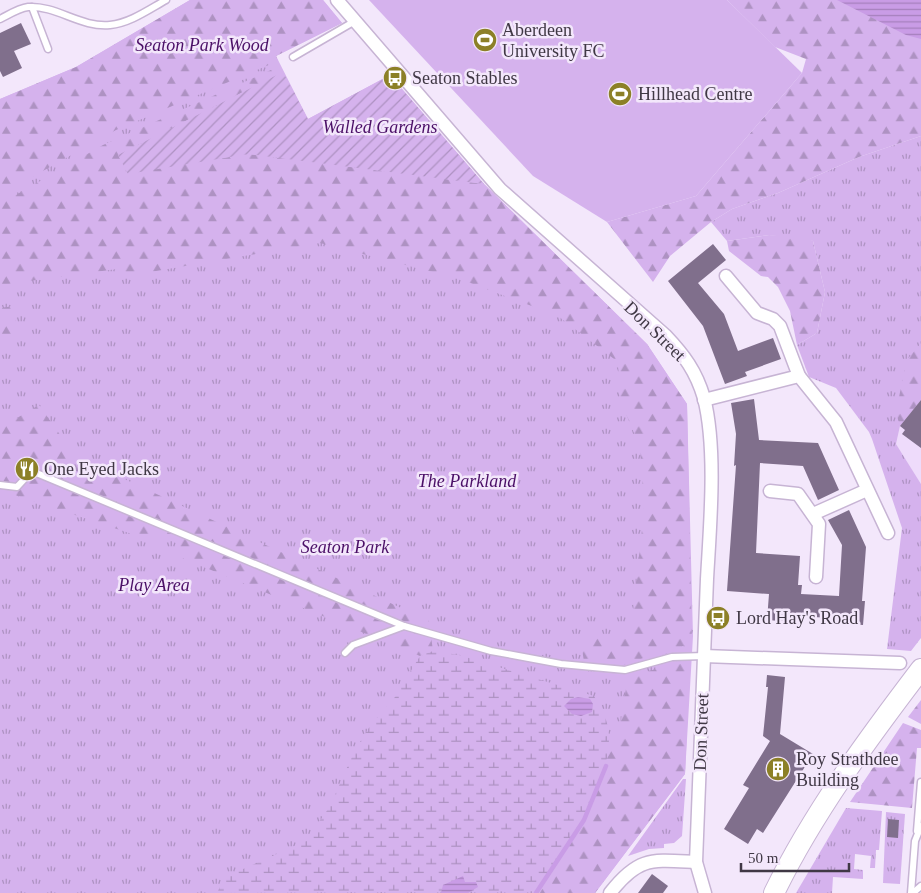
<svg xmlns="http://www.w3.org/2000/svg" width="921" height="893" font-family="'Times New Roman',serif">
	<style>
		.built { fill: #eedbfb }
		.grass { fill: url(#grass-tufts) }
		.forest { fill: url(#forest-firs) }
		.wetland { fill: url(#wetland-marsh) }
		.garden { fill: url(#garden-furrows) }
		.pitch { fill: #d5b2ed }
		.water { fill: url(#water-rules) }
		.lines { fill: none; stroke-linecap: round; stroke-linejoin: round }
		.stream { stroke: #c99ce6; stroke-width: 4.5 }
		.building { fill: #806f8c }
		.lane-casing { stroke: #c7b4d4; stroke-width: 9 }
		.street-casing { stroke: #c7b4d4; stroke-width: 15 }
		.primary-casing { stroke: #c7b4d4; stroke-width: 22 }
		.lane { stroke: #fff; stroke-width: 6 }
		.street { stroke: #fff; stroke-width: 12 }
		.primary { stroke: #fff; stroke-width: 20 }
		.labels { text-anchor: middle; stroke-width: 5; stroke-linejoin: round; paint-order: stroke }
		.poi-label { font-size: 18px; fill: #403845; stroke: #f3e7fb; text-anchor: start }
		.park-label { font-size: 18px; font-style: italic; fill: #4b0f67; stroke: #f3e7fb }
		.street-label { font-size: 18px; fill: #403845; stroke: #f3e7fb }
	</style>
	<defs>
		<pattern id="grass-tufts" width="24" height="20" patternUnits="userSpaceOnUse" patternTransform="scale(1.25)"><rect width="24" height="20" fill="#d5b2ed"/><path d="M3 7l-1-3M5 7V3M7 7l1-3M15 17l-1-3M17 17v-4M19 17l1-3" fill="none" stroke="#ae92c2"/></pattern>
		<pattern id="forest-firs" width="22" height="20" patternUnits="userSpaceOnUse" patternTransform="scale(1.25)"><rect width="22" height="20" fill="#d5b2ed"/><path d="M5 1l3.5 6h-7zM16 11l3.5 6h-7z" fill="#ae92c2"/></pattern>
		<pattern id="wetland-marsh" width="20" height="14" patternUnits="userSpaceOnUse" patternTransform="scale(1.25)"><rect width="20" height="14" fill="#d5b2ed"/><path d="M1 5h8M5 5V1M11 12h8M15 12V8" fill="none" stroke="#ae92c2"/></pattern>
		<pattern id="garden-furrows" width="10" height="10" patternUnits="userSpaceOnUse" patternTransform="scale(1.25)"><rect width="10" height="10" fill="#d5b2ed"/><path d="M-1 1l2-2M0 10L10 0M9 11l2-2" fill="none" stroke="#ae92c2"/></pattern>
		<pattern id="water-rules" width="6" height="5" patternUnits="userSpaceOnUse" patternTransform="scale(1.25)"><rect width="6" height="5" fill="#c99ce6"/><path d="M0 2.5h6" fill="none" stroke="#a580bc"/></pattern>
	</defs>
	<rect width="100%" height="100%" fill="#f3e7fb"/>
	<!-- built -->
	<path class="built" d="M921,400V484L896,444L900,426Z"/>
	<!-- grass -->
	<g class="grass">
		<path d="M190,0H323L342,23L276,56L308,119L390,75L484,184L647,344L687,404L693,636L685,774L595,893H0V99L76,67Z"/>
		<path d="M921,136V400L900,426L896,444L921,484V638L911,651L887,649L902,528L872,439L869,432L836,388L809,377L797,345L817,333L825,292L813,241L769,235L727,241L711,222L732,209L778,193L859,157Z"/>
		<path d="M683,779H686L682,836L674,843L664,844V848L649,849L628,856Z"/>
		<path d="M846,808L882,811L879,850H876L875,868H870L871,856L855,854L854,869L863,870V879L833,877L832,893H796Z"/>
		<path d="M886,812L905,814L900,884L883,883Z"/>
	</g>
	<!-- forest -->
	<g class="forest">
		<path d="M190,0H323L342,23L276,56L278,61L116,130L0,195V99L76,67Z"/>
		<path d="M727,0H840L921,25V136L859,157L778,193L732,209L711,222L670,256L653,282L607,222L696,196L802,73L806,59L775,47Z"/>
		<path d="M280,66L283,72L118,155L128,173L248,154L484,184L647,344L687,404L692,644L667,650L623,665L584,662L580,635L630,639L644,511L640,447L620,400L618,362L558,316L460,279L320,243L121,277L117,269L0,285V204L103,145Z"/>
		<path d="M769,235L803,237L813,241L825,292L817,333L797,345L790,311L778,287L768,277L761,276L729,251L727,241Z"/>
		<path d="M21,305L6,348L0,351V308Z"/>
		<path d="M921,343V400L900,426L896,413L906,361Z"/>
		<path d="M39,405L75,456L429,621L433,651L420,656L182,558L176,543L157,534L141,537L0,490V428Z"/>
		<path d="M690,663L685,774L595,893H536L584,820L621,720L628,676L677,664Z"/>
		<path d="M921,700V724L908,717Z"/>
		<path d="M903,723L921,730V748H917L912,808L850,802Z"/>
	</g>
	<!-- wetland -->
	<path class="wetland" d="M433,651L459,655L594,696C598,704 604,712 606,720C623,770 563,851 537,891L217,893L225,877L306,841L330,806L355,750L370,726L395,697L420,656Z"/>
	<!-- garden -->
	<path class="garden" d="M283,72L308,119L390,75L484,184L248,154L128,174L118,155Z"/>
	<!-- pitch -->
	<path class="pitch" d="M369,0H727L802,73L696,196L607,222L533,176Z"/>
	<!-- water -->
	<g class="water">
		<path d="M837,0H921V39L906,35Z"/>
		<path d="M578,697L590,699L593,704L592,712L581,716L572,714L564,706L571,699Z"/>
		<path d="M463,876L465,882H476L478,887L468,893H441L443,885Z"/>
	</g>
	<g class="lines">
		<!-- stream -->
		<path class="stream" d="M536,893L584,820L606,766"/>
	</g>
	<!-- building -->
	<g class="building">
		<path d="M21,23L31,44L14,51L22,68L3,77L0,71V33Z"/>
		<path d="M713,244L726,260L698,283L724,314L738,351L773,338L781,359L745,372L747,376L725,384L703,326L668,281Z"/>
		<path d="M754,399L759,440L818,443L839,490L818,500L803,466L760,463L756,553L800,556L798,585H802L801,594L839,596L842,545L828,520L849,510L866,547L862,601H865L863,625L832,623V618L794,616V622L767,620L769,594L727,591L736,465L734,466L736,434L731,403Z"/>
		<path d="M921,400V448L902,434L905,430L900,426Z"/>
		<path d="M767,675L785,677L780,734L813,754L763,833L757,829L748,844L724,829L749,788L743,785L770,741L763,736L768,687H766Z"/>
		<path d="M888,819L899,820L898,838L887,837Z"/>
		<path d="M652,874L668,886L663,893H638Z"/>
	</g>
	<g class="lines">
		<!-- lane casing -->
		<g class="lane-casing">
			<g id="lane">
				<path d="M32,7L48,49"/>
				<path d="M0,19C8,15 19,8 28,7C56,5 81,28 110,25C130,23 148,10 166,0"/>
				<path d="M293,57L355,21"/>
				<path d="M0,485L17,487L30,473L34,472L404,626"/>
				<path d="M345,653L353,645L404,626L491,651L561,664L625,670L672,657L704,656"/>
				<path d="M917,831L921,782"/>
				<path d="M911,893L915,841L921,826"/>
				<path d="M913,893L921,886"/>
			</g>
		</g>
		<!-- street casing -->
		<g class="street-casing">
			<g id="street">
				<path d="M337,0L500,189L665,335C684,355 696,371 704,398C717,449 710,526 707,579C703,673 700,768 696,862L705,893"/>
				<path d="M726,276L757,313L773,319L780,326L799,376"/>
				<path d="M704,400L799,376L836,422L888,533"/>
				<path d="M770,491L798,494L819,524L816,577"/>
				<path d="M813,514L867,490"/>
				<path d="M704,656L900,663"/>
				<path d="M610,893C639,856 652,860 696,862"/>
			</g>
		</g>
		<!-- primary casing -->
		<g class="primary-casing">
			<path id="primary" d="M774,893C813,813 867,740 921,669"/>
		</g>
		<!-- lane -->
		<use href="#lane" class="lane"/>
		<!-- street -->
		<use href="#street" class="street"/>
		<!-- primary -->
		<use href="#primary" class="primary"/>
	</g>
	<!-- icons -->
	<defs>
		<g id="stadium-disc" transform="scale(1.25)"><circle r="9.5" fill="#8c8027" stroke="#f3e7fb"/><path d="M0-5a6.5 5 0 1 0 0 10a6.5 5 0 1 0 0-10ZM-3.5-1.8h7v3.6h-7Z" fill="#fff"/></g>
		<g id="bus-disc" transform="scale(1.25)"><circle r="9.5" fill="#8c8027" stroke="#f3e7fb"/><path d="M-5-6H5V4H4V6H2V4H-2V6H-4V4H-5ZM-3.5-4V0h7V-4ZM-3.5 1.2v1.5H-2V1.2ZM2 1.2v1.5H3.5V1.2Z" fill="#fff"/></g>
		<g id="restaurant-disc" transform="scale(1.25)"><circle r="9.5" fill="#8c8027" stroke="#f3e7fb"/><path d="M-5-6h1v4h1v-4h1v4h1v-4h1v5L-1.5 .5V6h-2V.5L-5-1ZM5-6V6H3V1.5H1.5Q1.5-4 5-6Z" fill="#fff"/></g>
		<g id="building-disc" transform="scale(1.25)"><circle r="9.5" fill="#8c8027" stroke="#f3e7fb"/><path d="M-4-6H4V6H1V3H-1V6H-4ZM-2.5-4.3h1.7v1.8h-1.7ZM.8-4.3h1.7v1.8H.8ZM-2.5-1h1.7V.8h-1.7ZM.8-1h1.7V.8H.8Z" fill="#fff"/></g>
	</defs>
	<g fill-rule="evenodd">
		<use href="#stadium-disc" x="485" y="40"/>
		<use href="#bus-disc" x="395" y="78"/>
		<use href="#stadium-disc" x="620" y="94"/>
		<use href="#restaurant-disc" x="27" y="469"/>
		<use href="#bus-disc" x="718" y="618"/>
		<use href="#building-disc" x="778" y="769"/>
	</g>
	<g class="labels">
		<!-- poi labels -->
		<g class="poi-label">
			<text x="502" y="36">Aberdeen<tspan x="502" dy="21">University FC</tspan></text>
			<text x="412" y="84">Seaton Stables</text>
			<text x="638" y="100">Hillhead Centre</text>
			<text x="44" y="475">One Eyed Jacks</text>
			<text x="736" y="624">Lord Hay's Road</text>
			<text x="796" y="765">Roy Strathdee<tspan x="796" dy="21">Building</tspan></text>
		</g>
		<!-- park labels -->
		<g class="park-label">
			<text x="202" y="51">Seaton Park Wood</text>
			<text x="380" y="133">Walled Gardens</text>
			<text x="467" y="487">The Parkland</text>
			<text x="345" y="553">Seaton Park</text>
			<text x="154" y="591">Play Area</text>
		</g>
		<!-- street labels -->
		<g class="street-label">
			<text transform="translate(655 331) rotate(44)" y="6">Don Street</text>
			<text transform="translate(701 732) rotate(-88)" y="6">Don Street</text>
		</g>
	</g>
	<!-- scale -->
	<path d="M741 863v8h108v-8" fill="none" stroke="#403845" stroke-width="2.5"/>
	<text x="748" y="863" font-size="15" fill="#403845" stroke="#f3e7fb" stroke-width="4" paint-order="stroke">50 m</text>
</svg>
